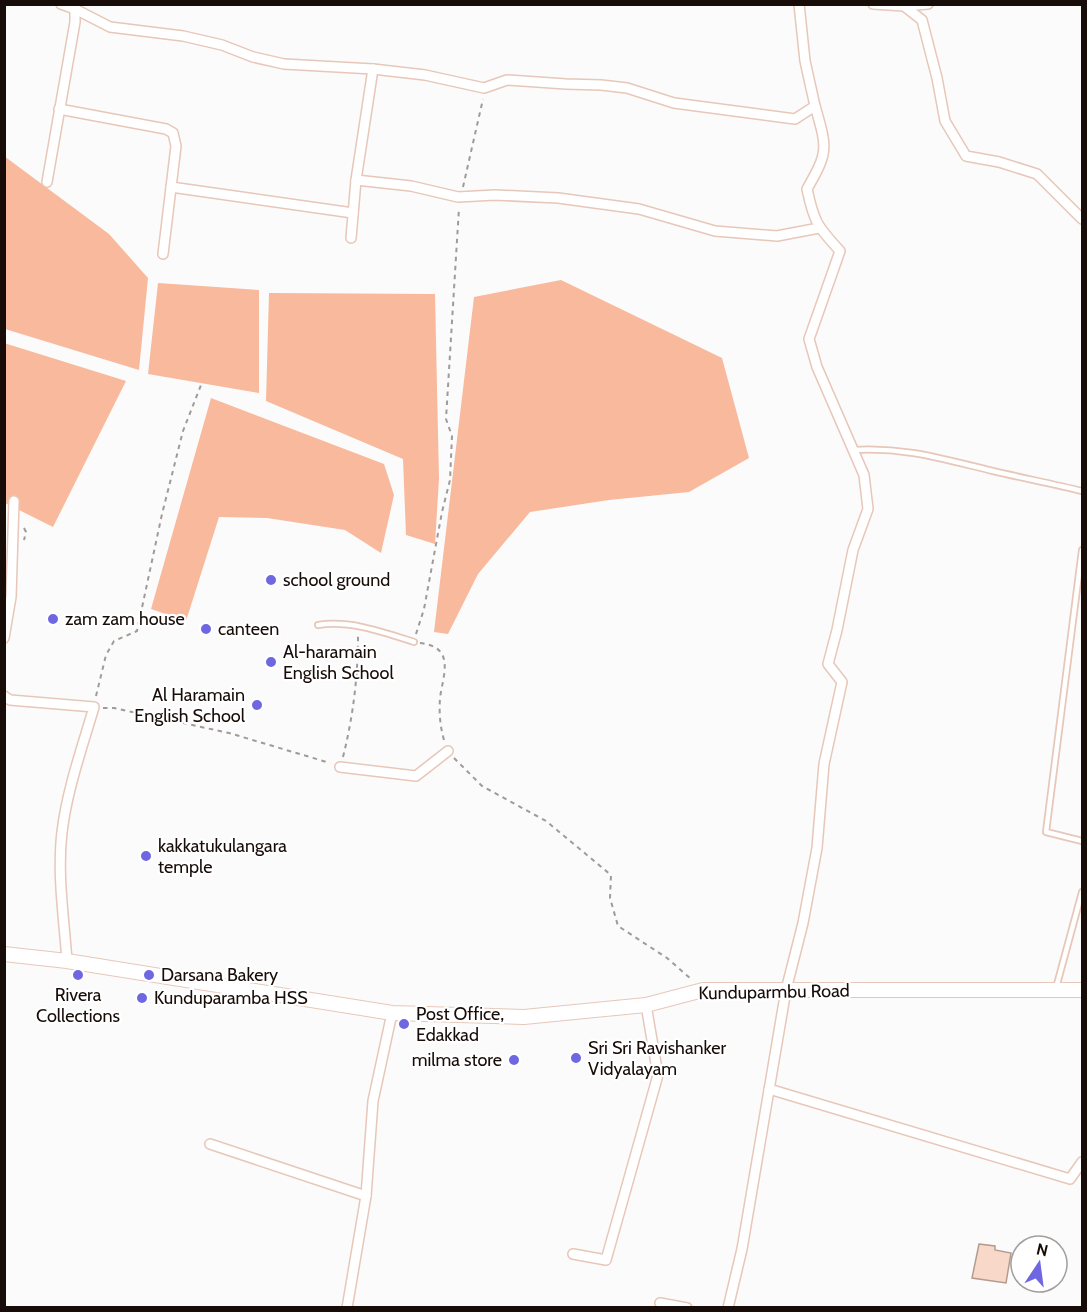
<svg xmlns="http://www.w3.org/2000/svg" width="1087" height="1312" font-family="Cabin,sans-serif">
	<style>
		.green { fill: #f8b99c }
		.water { fill: #f8d8c9; stroke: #b49b8f; stroke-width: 1.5 }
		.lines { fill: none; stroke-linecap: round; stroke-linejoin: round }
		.lane-casing { stroke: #e7c7b9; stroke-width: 8 }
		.street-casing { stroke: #e7c7b9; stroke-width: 12 }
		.secondary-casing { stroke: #e7c7b9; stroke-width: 16 }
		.path { stroke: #9f9b99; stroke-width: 2; stroke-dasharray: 4.5 4.5; stroke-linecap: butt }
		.lane { stroke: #fff; stroke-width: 4.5 }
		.street { stroke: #fff; stroke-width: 9 }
		.secondary { stroke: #fff; stroke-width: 14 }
		.poi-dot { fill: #6f67e2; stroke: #fff; stroke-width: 2 }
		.labels { text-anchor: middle; stroke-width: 4.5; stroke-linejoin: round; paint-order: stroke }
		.poi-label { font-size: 18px; fill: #170c08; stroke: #fff; text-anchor: start }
		.street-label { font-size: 18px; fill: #170c08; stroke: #fff }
	</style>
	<rect width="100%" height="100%" fill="#fbfbfb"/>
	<!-- green -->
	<g class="green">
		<path d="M4,156L109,234L148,278L139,370L5,329Z"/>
		<path d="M561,280L722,358L749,458L689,492L609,500L530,512L478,574L448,634L434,632L474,297Z"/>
		<path d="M158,283L259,290V393L148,374Z"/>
		<path d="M269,293L435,294L439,479L435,544L406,535L403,459L266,401Z"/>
		<path d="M4,343L126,381L53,527L5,503Z"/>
		<path d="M211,398L384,464L394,495L381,553L345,530L267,518L219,517L186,621L151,609Z"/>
	</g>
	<!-- water -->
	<path class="water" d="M979,1244L995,1246V1250L1011,1253L1006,1283L972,1278Z"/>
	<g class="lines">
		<!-- lane casing -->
		<g class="lane-casing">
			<g id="lane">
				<path d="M853,450C906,447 942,459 993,471C1023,478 1053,484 1082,491"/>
				<path d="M1082,550L1046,832L1082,841"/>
				<path d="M318,625C350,620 383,632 414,642"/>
				<path d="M1056,988L1082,892"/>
			</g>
		</g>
		<!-- street casing -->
		<g class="street-casing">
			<g id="street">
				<path d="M61,4L75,9L110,27L183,36L222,45L253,57L284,64L373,69L425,75L484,88L507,80L566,84L601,85L627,88L674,103L795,119L815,106L805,61L799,4"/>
				<path d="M873,4L904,6L922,20L937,78L945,121L966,156L999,162L1037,174L1082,219"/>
				<path d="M904,6L928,4"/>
				<path d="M59,109L166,129L173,133L176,146L163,254"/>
				<path d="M356,180L373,69"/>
				<path d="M47,182L75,22V4"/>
				<path d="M171,187L353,213"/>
				<path d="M351,238L356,180L411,186L458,197L495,195L558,198L639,209L715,231L777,236L819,228"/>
				<path d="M4,638L11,597L14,501"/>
				<path d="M4,696L10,700L94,707C82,748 67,790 62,832C57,874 64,918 67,961"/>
				<path d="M340,767L416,776L448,751"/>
				<path d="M769,1089L1070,1179L1082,1162"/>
				<path d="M210,1144L366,1196"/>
				<path d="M573,1254L606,1260L658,1075L646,1005"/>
				<path d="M660,1303L687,1308"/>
				<path d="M347,1308L366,1196L373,1101L392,1013"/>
				<path d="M728,1308L742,1249L786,990L803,923L817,848L824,764L842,682L828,664L837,630L853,550L868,509L864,475L817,367L809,339L840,251C817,226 814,222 807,189C829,151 827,148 815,106"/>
			</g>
		</g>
		<!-- secondary casing -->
		<g class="secondary-casing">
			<path id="secondary" d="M4,954L67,961L392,1013L524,1017L646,1005L703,990H1082"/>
		</g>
		<!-- path -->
		<g class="path">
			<path d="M463,187L483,99"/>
			<path d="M24,528L26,532L24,540"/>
			<path d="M416,634L424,609L442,512L450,480L452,436L446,419L459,208"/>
			<path d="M420,643C456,647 443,675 440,698C439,713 440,726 444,740"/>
			<path d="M96,696L106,655L114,641L137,631L162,514L183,431L201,385"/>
			<path d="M103,708H114L229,733L330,763"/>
			<path d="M343,757C353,717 358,677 358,635"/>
			<path d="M454,758L482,786L546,821L611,875L610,898L618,926L667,958L691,979"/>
		</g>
		<!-- lane -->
		<use href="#lane" class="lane"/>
		<!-- street -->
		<use href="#street" class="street"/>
		<!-- secondary -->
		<use href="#secondary" class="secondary"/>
	</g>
	<!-- markers -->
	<g class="poi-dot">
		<circle cx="271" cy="580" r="6"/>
		<circle cx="53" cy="619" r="6"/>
		<circle cx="206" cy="629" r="6"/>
		<circle cx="271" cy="662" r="6"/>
		<circle cx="257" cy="705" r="6"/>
		<circle cx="146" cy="856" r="6"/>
		<circle cx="78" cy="975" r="6"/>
		<circle cx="149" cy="975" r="6"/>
		<circle cx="142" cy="998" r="6"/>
		<circle cx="404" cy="1024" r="6"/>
		<circle cx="576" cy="1058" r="6"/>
		<circle cx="514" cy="1060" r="6"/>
	</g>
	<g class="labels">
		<!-- poi labels -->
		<g class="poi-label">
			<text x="283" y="586">school ground</text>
			<text x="65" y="625">zam zam house</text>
			<text x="218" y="635">canteen</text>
			<text x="283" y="658">Al-haramain<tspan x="283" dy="21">English School</tspan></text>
			<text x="245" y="701" text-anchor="end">Al Haramain<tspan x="245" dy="21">English School</tspan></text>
			<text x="158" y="852">kakkatukulangara<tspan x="158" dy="21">temple</tspan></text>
			<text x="161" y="981">Darsana Bakery</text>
			<text x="78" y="1001" text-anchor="middle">Rivera<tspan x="78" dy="21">Collections</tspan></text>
			<text x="154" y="1004">Kunduparamba HSS</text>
			<text x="416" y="1020">Post Office,<tspan x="416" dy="21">Edakkad</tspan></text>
			<text x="588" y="1054">Sri Sri Ravishanker<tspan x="588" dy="21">Vidyalayam</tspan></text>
			<text x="502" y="1066" text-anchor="end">milma store</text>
		</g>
		<!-- street labels -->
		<g class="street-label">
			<text transform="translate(774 992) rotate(-1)" y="6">Kunduparmbu Road</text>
		</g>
	</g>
	<!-- border -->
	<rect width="1087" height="1312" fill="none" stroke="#170c08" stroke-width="12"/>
	<!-- north arrow -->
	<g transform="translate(1039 1264) rotate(13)"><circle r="28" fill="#ffffff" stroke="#a29e9c" stroke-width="1.5"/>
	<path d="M0-4.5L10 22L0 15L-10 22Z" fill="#6f67e2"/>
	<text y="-9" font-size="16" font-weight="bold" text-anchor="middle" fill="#170c08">N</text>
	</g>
</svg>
